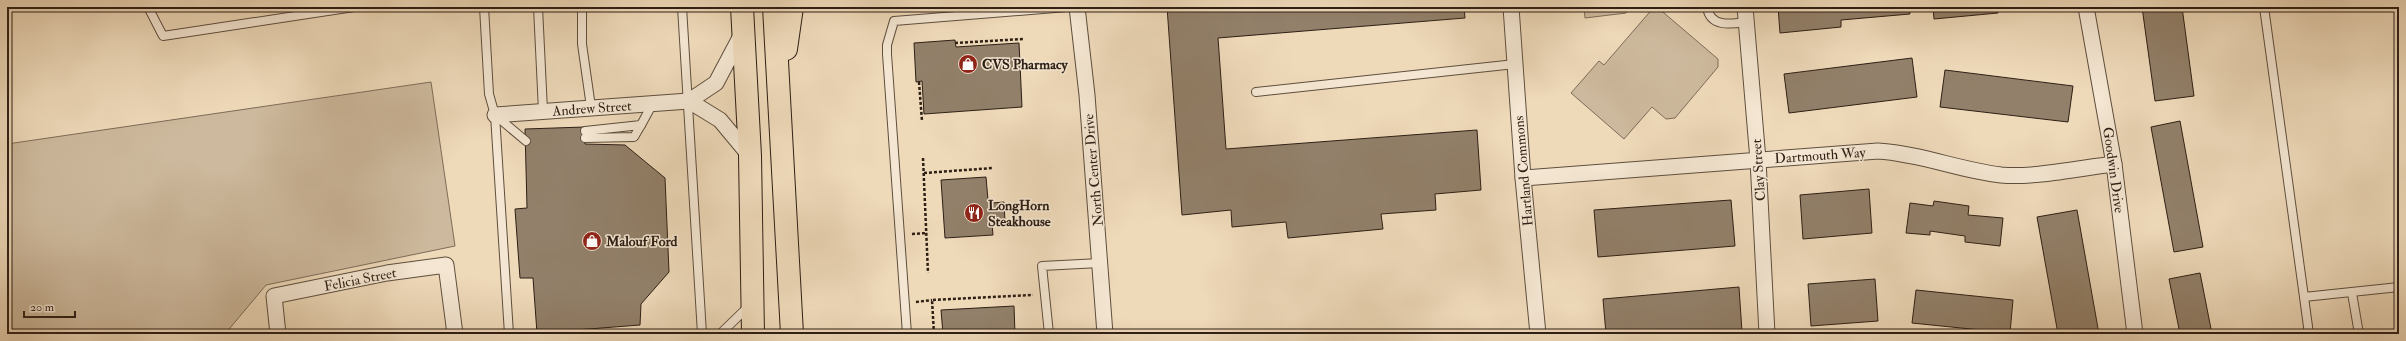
<svg xmlns="http://www.w3.org/2000/svg" width="2406" height="341" font-family="'IM FELL Double Pica',serif">
	<style>
		.green { fill: #cdb99d; stroke: #7e6c59 }
		.building { fill: #92806a; stroke: #2e1f15 }
		.lines { fill: none; stroke-linecap: round; stroke-linejoin: round }
		.lane-casing { stroke: #5e4e3e; stroke-width: 10 }
		.street-casing { stroke: #5e4e3e; stroke-width: 17 }
		.highway-casing { stroke: #2e1f15; stroke-width: 24 }
		.path { stroke: #2e1f15; stroke-width: 2.5; stroke-dasharray: 3 2; stroke-linecap: butt }
		.lane { stroke: #f4e6d2; stroke-width: 8 }
		.street { stroke: #f4e6d2; stroke-width: 15 }
		.highway { stroke: #eed9b9; stroke-width: 22 }
		.labels { text-anchor: middle; stroke-width: 3; stroke-linejoin: round; paint-order: stroke }
		.poi-label { font-size: 14px; font-weight: bold; fill: #2e1f15; stroke: #f4e6d2; text-anchor: start }
		.street-label { font-size: 14px; fill: #2e1f15; stroke: #f4e6d2 }
	</style>
	<rect width="100%" height="100%" fill="#eed9b9"/>
	<filter id="stains"><feTurbulence type="fractalNoise" baseFrequency=".005" numOctaves="4"/><feColorMatrix values="0 0 0 0 .2 0 0 0 0 .09 0 0 0 0 .02 0 0 0 .5 -.17"/></filter>
	<radialGradient id="worn" r=".72"><stop offset=".6" stop-color="#630" stop-opacity="0"/><stop offset="1" stop-color="#630" stop-opacity=".3"/></radialGradient>
	<!-- green -->
	<g class="green">
		<path d="M1584,7H1632L1626,13L1585,18Z"/>
		<path d="M1654,7H1657L1718,59V67L1675,118L1666,119L1652,107L1624,139L1571,93L1599,61L1604,65Z"/>
		<path d="M431,82L455,246L266,285L225,334H7V144Z"/>
	</g>
	<!-- building -->
	<g class="building">
		<path d="M1167,7H1464L1465,18L1218,38L1226,149L1477,130L1481,190L1435,194L1436,210L1381,214L1383,229L1288,238L1286,222L1232,227L1231,210L1182,215Z"/>
		<path d="M1778,7H1909L1910,14L1841,20V27L1780,33Z"/>
		<path d="M1933,7H2005L1998,8V13L1934,19Z"/>
		<path d="M2142,7H2182L2194,96L2155,101Z"/>
		<path d="M955,40L956,47L1019,43L1022,107L924,114L922,81L916,82L914,43Z"/>
		<path d="M1912,58L1917,97L1789,113L1784,74Z"/>
		<path d="M1945,70L2073,86L2068,122L1940,107Z"/>
		<path d="M2180,121L2203,247L2174,252L2151,127Z"/>
		<path d="M584,127L585,144L625,145L665,178L669,272L641,304L640,325L537,333L533,278H520L515,209L527,208L525,129Z"/>
		<path d="M986,177L988,200H992V203L1004,202L1005,223L992,224L993,235L945,238L941,180Z"/>
		<path d="M1869,189L1872,233L1803,239L1800,195Z"/>
		<path d="M1731,200L1735,246L1598,257L1594,210Z"/>
		<path d="M1934,201L1969,206L1968,215L2003,218L2000,246L1965,242V236L1930,231V235L1906,233L1910,203L1933,206Z"/>
		<path d="M2077,210L2099,334H2058L2037,217Z"/>
		<path d="M2200,273L2212,334H2180L2169,279Z"/>
		<path d="M1875,279L1878,321L1811,326L1808,284Z"/>
		<path d="M1739,287L1742,332L1606,334L1603,299Z"/>
		<path d="M1916,290L2013,300L2010,333L1912,323Z"/>
		<path d="M1014,306L1015,334H943L941,310Z"/>
	</g>
	<g class="lines">
		<!-- lane casing -->
		<g class="lane-casing">
			<g id="lane">
				<path d="M148,7L163,36L354,7"/>
				<path d="M484,7L489,94L495,115L509,334"/>
				<path d="M538,7L543,111"/>
				<path d="M582,7V44L591,107"/>
				<path d="M682,7L702,334"/>
				<path d="M1707,7C1710,28 1732,24 1746,22"/>
				<path d="M2264,7L2304,297L2399,287"/>
				<path d="M1256,92L1515,64"/>
				<path d="M495,115L526,141"/>
				<path d="M585,131L641,125L653,103"/>
				<path d="M585,138L634,137L641,125"/>
				<path d="M2352,293L2359,334"/>
				<path d="M2304,297L2309,334"/>
				<path d="M720,334L749,306"/>
				<path d="M907,334L887,54V45L894,21L1067,7"/>
				<path d="M1049,334L1042,266L1100,263"/>
			</g>
		</g>
		<!-- street casing -->
		<g class="street-casing">
			<g id="street">
				<path d="M1077,7L1087,95L1105,334"/>
				<path d="M1511,7L1523,178L1538,334"/>
				<path d="M1745,7L1758,160L1767,334"/>
				<path d="M2086,7L2114,164L2135,334"/>
				<path d="M689,101L720,120L750,156"/>
				<path d="M495,115L689,101L716,83L743,32"/>
				<path d="M1523,178L1878,151C1922,154 1959,170 2001,175C2034,178 2080,168 2114,164"/>
				<path d="M278,334L274,296L387,273L446,265L455,334"/>
			</g>
		</g>
		<!-- highway casing -->
		<g class="highway-casing">
			<g id="highway">
				<path d="M742,7L750,156L753,334"/>
				<path d="M774,7L792,334"/>
				<path d="M786,49L792,7"/>
			</g>
		</g>
		<!-- path -->
		<g class="path">
			<path d="M955,43L1023,39"/>
			<path d="M919,82L922,121"/>
			<path d="M923,158L928,273"/>
			<path d="M924,173L993,168"/>
			<path d="M912,234L927,233"/>
			<path d="M916,302L932,300"/>
			<path d="M934,334L932,300L1033,295"/>
		</g>
		<!-- lane -->
		<use href="#lane" class="lane"/>
		<!-- street -->
		<use href="#street" class="street"/>
		<!-- highway -->
		<use href="#highway" class="highway"/>
	</g>
	<!-- icons -->
	<defs>
		<g id="shop-disc" transform="scale(1)"><circle r="9.5" fill="#8f2418" stroke="#f4e6d2"/><path d="M-5-2.5h2.3a2.7 3.5 0 0 1 5.4 0H5L5.5 6h-11ZM-1.5-2.5h3a1.5 2.3 0 0 0-3 0Z" fill="#fff"/></g>
		<g id="restaurant-disc" transform="scale(1)"><circle r="9.5" fill="#8f2418" stroke="#f4e6d2"/><path d="M-5-6h1v4h1v-4h1v4h1v-4h1v5L-1.5 .5V6h-2V.5L-5-1ZM5-6V6H3V1.5H1.5Q1.5-4 5-6Z" fill="#fff"/></g>
	</defs>
	<g fill-rule="evenodd">
		<use href="#shop-disc" x="968" y="64"/>
		<use href="#restaurant-disc" x="974" y="213"/>
		<use href="#shop-disc" x="592" y="241"/>
	</g>
	<g class="labels">
		<!-- poi labels -->
		<g class="poi-label">
			<text x="982" y="69">CVS Pharmacy</text>
			<text x="988" y="210">LongHorn<tspan x="988" dy="16">Steakhouse</tspan></text>
			<text x="606" y="246">Malouf Ford</text>
		</g>
		<!-- street labels -->
		<g class="street-label">
			<text transform="translate(592 108) rotate(-4)" y="5">Andrew Street</text>
			<text transform="translate(1820 155) rotate(-4)" y="5">Dartmouth Way</text>
			<text transform="translate(1093 170) rotate(-95)" y="5">North Center Drive</text>
			<text transform="translate(1758 170) rotate(-94)" y="5">Clay Street</text>
			<text transform="translate(2114 170) rotate(82)" y="5">Goodwin Drive</text>
			<text transform="translate(1523 171) rotate(-95)" y="5">Hartland Commons</text>
			<text transform="translate(360 279) rotate(-11)" y="5">Felicia Street</text>
		</g>
	</g>
	<!-- margin -->
	<rect width="2406" height="341" fill="none" stroke="#eed9b9" stroke-width="24"/>
	<rect x="8" y="8" width="2390" height="325" fill="none" stroke="#2e1f15" stroke-width="2"/>
	<rect x="12" y="12" width="2382" height="317" fill="none" stroke="#2e1f15"/>
	<!-- scale -->
	<path d="M24 311v6h51v-6" fill="none" stroke="#2e1f15" stroke-width="2"/>
	<text x="30" y="311" font-size="12" fill="#2e1f15" stroke="#f4e6d2" stroke-width="3" paint-order="stroke">20 m</text>
	<rect width="100%" height="100%" filter="url(#stains)"/>
	<rect width="100%" height="100%" fill="url(#worn)"/>
</svg>
